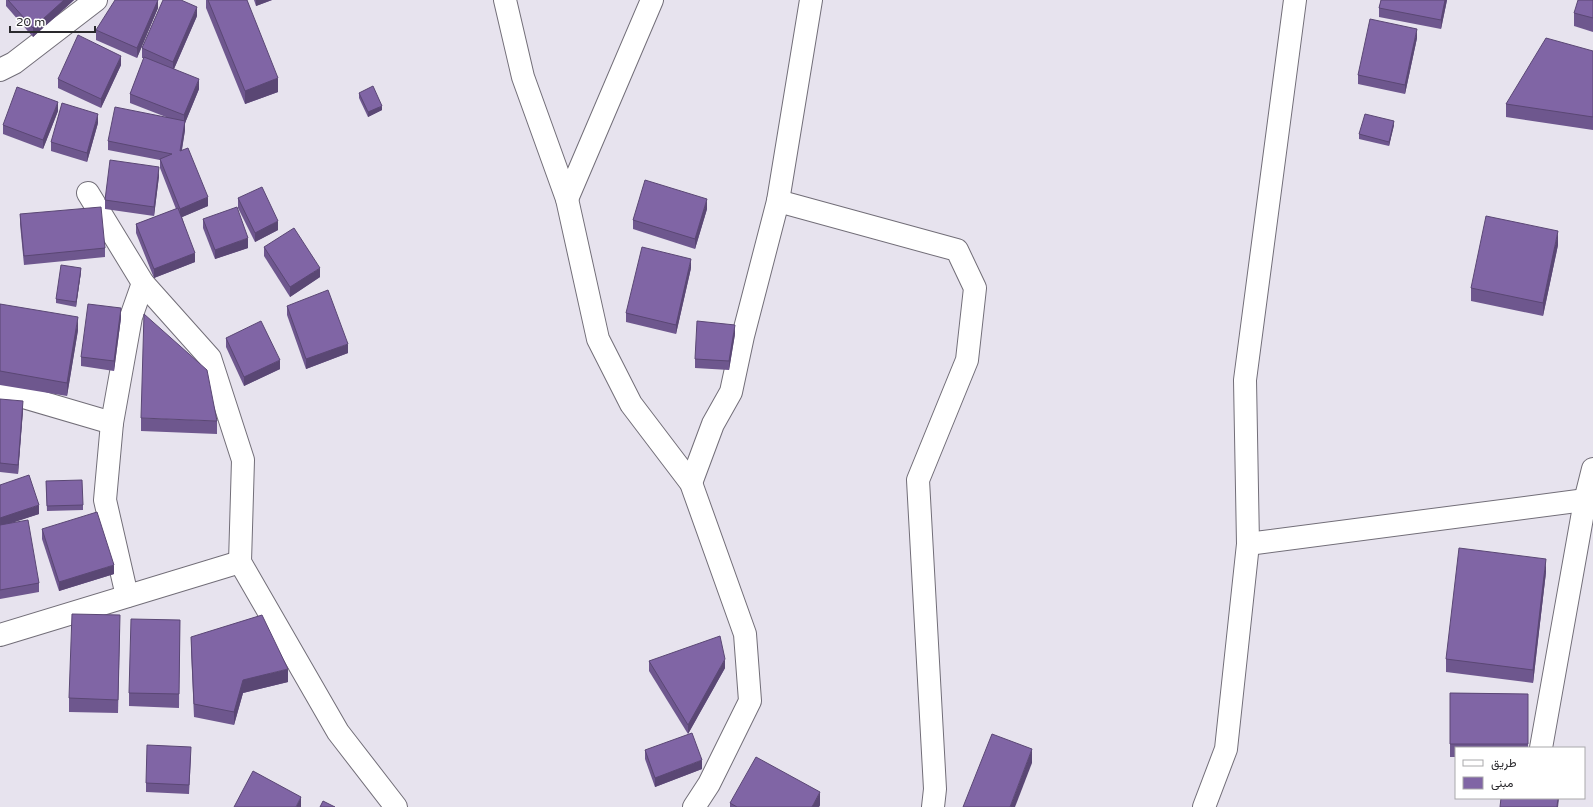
<svg xmlns="http://www.w3.org/2000/svg" width="1593" height="807" font-family="'Varela Round',Vazirmatn,sans-serif">
	<style>
		.lines { fill: none; stroke-linecap: round; stroke-linejoin: round }
		.street-casing { stroke: #726e78; stroke-width: 24 }
		.street { stroke: #fff; stroke-width: 22 }
		.wall { fill: #6e578e }
		.shaded-wall { fill: #5a4774 }
		.building { fill: #8065a5; stroke: #5a4774 }
	</style>
	<rect width="100%" height="100%" fill="#e7e3ee"/>
	<g class="lines">
		<!-- street casing -->
		<g class="street-casing">
			<g id="street">
				<path d="M505,0L523,77L567,199L598,339L631,404L691,483L745,634L750,701L709,784L694,807"/>
				<path d="M0,70L14,63L96,0"/>
				<path d="M88,193L143,283L210,358L243,460L240,562L338,732L396,807"/>
				<path d="M567,199L652,0"/>
				<path d="M778,201L957,250L975,288L967,360L918,480L935,789L933,807"/>
				<path d="M3,391L112,423"/>
				<path d="M691,483L713,424L731,392L743,336L778,201L811,0"/>
				<path d="M1248,544L1593,499"/>
				<path d="M127,596L105,500L112,423L131,317L143,283"/>
				<path d="M0,635L240,562"/>
				<path d="M1541,748L1585,501L1593,469"/>
				<path d="M1204,807L1226,749L1248,544L1245,380L1295,0"/>
			</g>
		</g>
		<!-- street -->
		<use href="#street" class="street"/>
	</g>
	<!-- wall -->
	<g class="wall">
		<path d="M6,0H74L33,37L6,6Z"/>
		<path d="M158,0V8L137,58L96,40V30Z"/>
		<path d="M206,0H247L278,92L245,104L206,8Z"/>
		<path d="M254,0H272L256,6Z"/>
		<path d="M1381,0H1447L1441,29L1379,17V8Z"/>
		<path d="M1593,0V32L1574,26V13Z"/>
		<path d="M197,16L174,69L199,89L185,123V130L182,150L208,206L182,217L195,262L154,278L136,233V224L176,209L160,168V160L108,150V141L166,117L130,103V94L144,58H142V48Z"/>
		<path d="M1417,38L1405,94L1358,84V75Z"/>
		<path d="M1593,51V130L1506,117V104Z"/>
		<path d="M121,65L101,108L58,88V79Z"/>
		<path d="M359,93L382,110L368,117L359,98Z"/>
		<path d="M58,111L43,149L3,134V125Z"/>
		<path d="M98,123L87,162L51,151V142Z"/>
		<path d="M1394,125L1389,146L1359,139V134Z"/>
		<path d="M159,176L154,216L105,209V200Z"/>
		<path d="M238,198L278,230L255,242L238,208Z"/>
		<path d="M707,209L695,249L633,229V220Z"/>
		<path d="M20,214L105,248V257L24,265L20,224Z"/>
		<path d="M203,219L248,248L215,259L203,228Z"/>
		<path d="M1558,245L1543,316L1471,301V288Z"/>
		<path d="M264,247L320,277L290,297L264,256Z"/>
		<path d="M691,268L676,334L626,322V313Z"/>
		<path d="M81,272L76,307L56,303V299Z"/>
		<path d="M0,304L78,330L67,396L0,385Z"/>
		<path d="M287,306L348,353L306,369L287,315Z"/>
		<path d="M121,318L114,371L81,366V357Z"/>
		<path d="M735,334L729,370L695,368V359Z"/>
		<path d="M226,338L280,369L244,386L226,347Z"/>
		<path d="M0,399L23,410L18,474L0,472Z"/>
		<path d="M141,418L217,421V434L141,431Z"/>
		<path d="M46,481L83,505V510L47,511Z"/>
		<path d="M0,485L39,514L10,523L39,583V592L0,599Z"/>
		<path d="M42,529L114,574L59,591L42,539Z"/>
		<path d="M1546,572L1533,683L1446,672V659Z"/>
		<path d="M180,620L179,708L129,706V693Z"/>
		<path d="M120,629L118,713L69,712V698Z"/>
		<path d="M191,637L288,682L243,693L234,725L194,717L191,650Z"/>
		<path d="M649,661L725,668L688,734L649,671Z"/>
		<path d="M1450,693L1528,694V748H1456V757H1450Z"/>
		<path d="M645,750L702,769L655,787L645,759Z"/>
		<path d="M191,756L189,794L146,792V783Z"/>
		<path d="M730,803L820,805L819,807H730Z"/>
	</g>
	<!-- shaded-wall -->
	<g class="shaded-wall">
		<path d="M64,0H74L33,37V28Z"/>
		<path d="M158,0V8L137,58V48Z"/>
		<path d="M256,0H272L256,6Z"/>
		<path d="M1445,0H1447L1441,29V20Z"/>
		<path d="M197,7V16L173,71V62Z"/>
		<path d="M1417,29V38L1405,94V85Z"/>
		<path d="M121,56V65L101,108V99Z"/>
		<path d="M278,78V92L245,104V91Z"/>
		<path d="M199,79V89L185,123V130L180,160V151L184,125V115Z"/>
		<path d="M58,102V111L43,149V140Z"/>
		<path d="M382,106V110L368,117V112Z"/>
		<path d="M98,114V123L87,162V153Z"/>
		<path d="M1394,121V125L1389,146V142Z"/>
		<path d="M159,167V176L154,216V207Z"/>
		<path d="M208,197V206L180,218V209Z"/>
		<path d="M707,199V209L695,249V239Z"/>
		<path d="M278,221V230L255,242V233Z"/>
		<path d="M1558,231V245L1543,316V303Z"/>
		<path d="M248,238V248L215,259V250Z"/>
		<path d="M195,253V262L154,278V269Z"/>
		<path d="M691,259V268L676,334V325Z"/>
		<path d="M81,268V272L76,307V302Z"/>
		<path d="M320,268V277L290,297V287Z"/>
		<path d="M121,308V318L114,371V361Z"/>
		<path d="M78,317V330L67,396V383Z"/>
		<path d="M735,325V334L729,370V361Z"/>
		<path d="M348,344V353L306,369V359Z"/>
		<path d="M280,360V369L244,386V377Z"/>
		<path d="M23,401V410L18,474V465Z"/>
		<path d="M39,505V514L0,527V518Z"/>
		<path d="M1546,559V572L1533,683V670Z"/>
		<path d="M114,565V574L59,591V582Z"/>
		<path d="M725,659V668L688,734V725Z"/>
		<path d="M288,669V682L243,693L234,725V712L243,680Z"/>
		<path d="M1032,749V763L1015,807H1010Z"/>
		<path d="M702,760V769L655,787V778Z"/>
		<path d="M820,792V805L819,807H812Z"/>
		<path d="M301,797V807H296Z"/>
		<path d="M1558,798H1559L1558,807H1557Z"/>
	</g>
	<!-- building -->
	<g class="building">
		<path d="M8,0H64L33,28Z"/>
		<path d="M115,0H158L137,48L96,30Z"/>
		<path d="M163,0H181L197,7L173,62L142,48Z"/>
		<path d="M208,0H247L278,78L245,91Z"/>
		<path d="M1381,0H1445L1441,20L1379,8Z"/>
		<path d="M1578,0H1593V18L1574,13Z"/>
		<path d="M1370,19L1417,29L1405,85L1358,75Z"/>
		<path d="M78,35L121,56L101,99L58,79Z"/>
		<path d="M1546,38L1593,51V117L1506,104Z"/>
		<path d="M144,57L199,79L184,115L130,94Z"/>
		<path d="M373,86L382,106L368,112L359,93Z"/>
		<path d="M17,87L58,102L43,140L3,125Z"/>
		<path d="M62,103L98,114L87,153L51,142Z"/>
		<path d="M115,107L185,121L180,151L188,148L208,197L180,209L160,159L172,154L108,141Z"/>
		<path d="M1365,114L1394,121L1389,142L1359,134Z"/>
		<path d="M110,160L159,167L154,207L105,200Z"/>
		<path d="M645,180L707,199L695,239L633,220Z"/>
		<path d="M262,187L278,221L255,233L238,198Z"/>
		<path d="M101,207L105,248L24,256L20,214Z"/>
		<path d="M237,207L248,238L215,250L203,219Z"/>
		<path d="M178,208L195,253L154,269L136,224Z"/>
		<path d="M1486,216L1558,231L1543,303L1471,288Z"/>
		<path d="M294,228L320,268L290,287L264,247Z"/>
		<path d="M642,247L691,259L676,325L626,313Z"/>
		<path d="M61,265L81,268L76,302L56,299Z"/>
		<path d="M328,290L348,344L306,359L287,306Z"/>
		<path d="M0,304L78,317L67,383L0,371Z"/>
		<path d="M88,304L121,308L114,361L81,357Z"/>
		<path d="M144,314L207,370L217,421L141,418Z"/>
		<path d="M261,321L280,360L244,377L226,338Z"/>
		<path d="M697,321L735,325L729,361L695,359Z"/>
		<path d="M0,399L23,401L18,465L0,463Z"/>
		<path d="M29,475L39,505L0,518V485Z"/>
		<path d="M82,480L83,505L47,506L46,481Z"/>
		<path d="M97,512L114,565L59,582L42,529Z"/>
		<path d="M28,520L39,583L0,590V525Z"/>
		<path d="M1459,548L1546,559L1533,670L1446,659Z"/>
		<path d="M72,614L120,615L118,700L69,698Z"/>
		<path d="M262,615L288,669L243,680L234,712L194,704L191,637Z"/>
		<path d="M131,619L180,620L179,694L129,693Z"/>
		<path d="M720,636L725,659L688,725L649,661Z"/>
		<path d="M1450,693L1528,694V744H1450Z"/>
		<path d="M692,733L702,760L655,778L645,750Z"/>
		<path d="M992,734L1032,749L1010,807H963Z"/>
		<path d="M147,745L191,747L189,785L146,783Z"/>
		<path d="M756,757L820,792L812,807H737L730,803Z"/>
		<path d="M253,771L301,797L296,807H234Z"/>
		<path d="M1501,798H1558L1557,807H1500Z"/>
		<path d="M323,801L335,807H320Z"/>
	</g>
	<!-- legend -->
	<rect x="1455" y="747" width="130" height="52" fill="#ffffff" stroke="#aaa9ab"/>
	<rect x="1463" y="760" width="20" height="6" fill="#ffffff" stroke="#aaa9ab"/>
	<text x="1491" y="767" font-size="12" fill="#2a292d">طريق</text>
	<rect x="1463" y="777" width="20" height="12" fill="#8065a5" stroke="#aaa9ab"/>
	<text x="1491" y="787" font-size="12" fill="#2a292d">مبنى</text>
	<!-- scale -->
	<path d="M10 26v6h85v-6" fill="none" stroke="#2a292d" stroke-width="2"/>
	<text x="16" y="26" font-size="12" fill="#2a292d" stroke="#ffffff" stroke-width="3" paint-order="stroke">20 m</text>
</svg>
